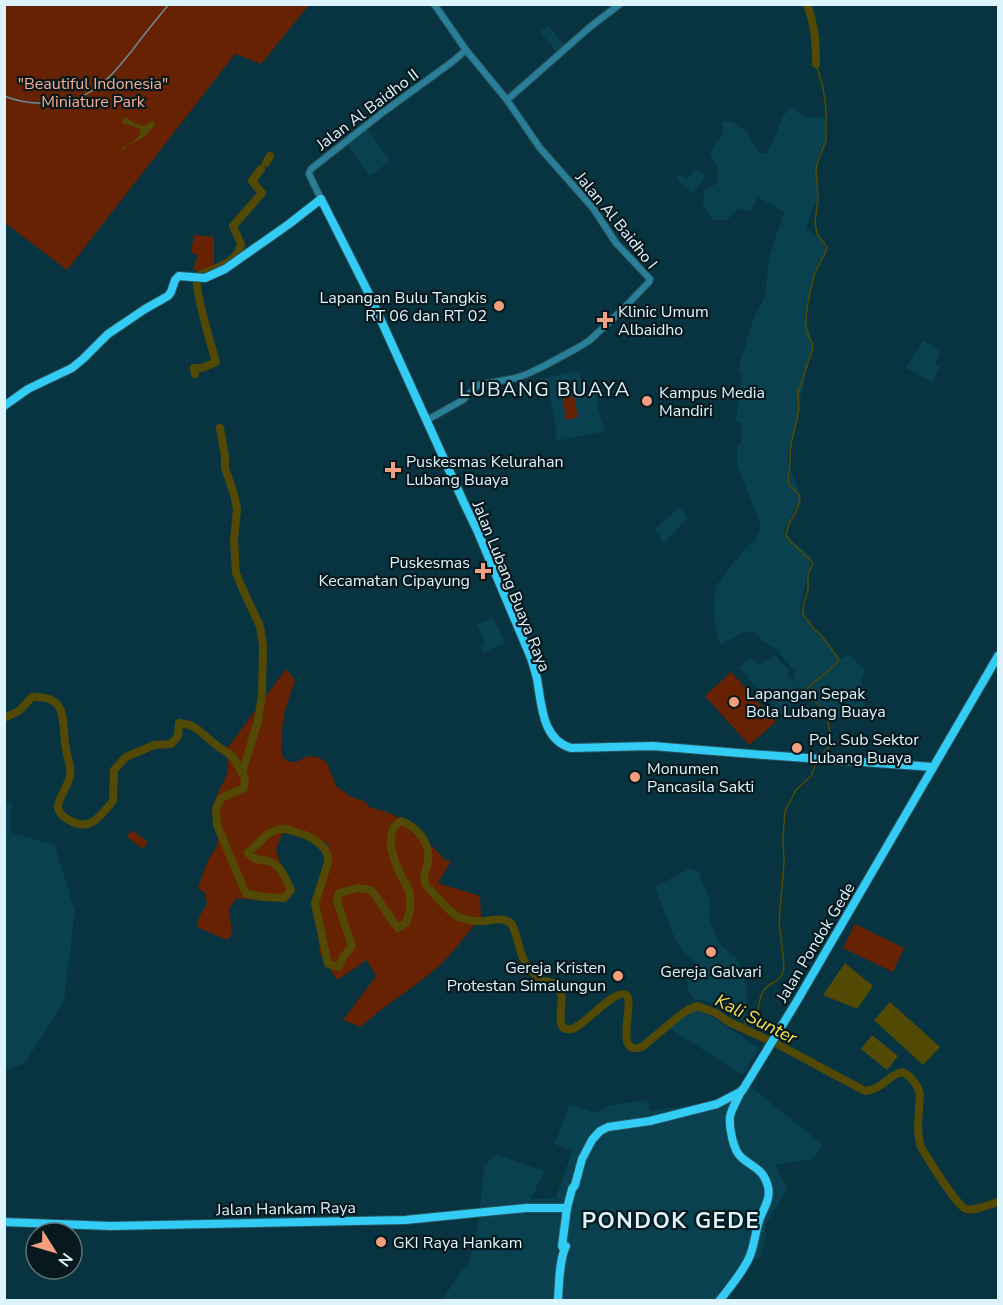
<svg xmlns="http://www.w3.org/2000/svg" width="1003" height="1305" font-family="'Nunito Sans',sans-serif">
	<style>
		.built { fill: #094150 }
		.green { fill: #672203 }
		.water { fill: #524904 }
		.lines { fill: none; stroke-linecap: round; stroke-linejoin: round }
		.stream { stroke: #524904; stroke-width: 1.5 }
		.river { stroke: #524904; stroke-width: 8 }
		.minor-casing { stroke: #29535e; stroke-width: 8 }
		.major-casing { stroke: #29535e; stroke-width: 10 }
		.minor { stroke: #297f98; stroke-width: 6 }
		.major { stroke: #33ccf5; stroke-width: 8 }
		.tram { stroke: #6b8d98; stroke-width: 1.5 }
		.poi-dot { fill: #f3a081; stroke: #08191e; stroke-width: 2 }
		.labels { text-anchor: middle; stroke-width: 4.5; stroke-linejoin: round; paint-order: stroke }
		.park-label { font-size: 16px; fill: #f9ab8f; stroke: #08191e }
		.street-label { font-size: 16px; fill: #def4fc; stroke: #08191e }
		.poi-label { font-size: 16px; fill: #def4fc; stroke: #08191e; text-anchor: start }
		.water-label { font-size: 18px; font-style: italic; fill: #f9e34a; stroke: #08191e }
		.quarter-label { font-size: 20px; letter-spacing: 1.5px; fill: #def4fc; stroke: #08191e }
		.district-label { font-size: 22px; font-weight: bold; letter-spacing: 1.5px; fill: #def4fc; stroke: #08191e }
	</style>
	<rect width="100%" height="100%" fill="#073440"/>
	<!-- built -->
	<g class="built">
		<path d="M548,26L567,47L558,54L540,32Z"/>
		<path d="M791,107L807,118L825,117L826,143L818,157L817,197L806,228L821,238L826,251L817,266L811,284L805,319L813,343L787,459L801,497L784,530L790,539L812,557L800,608L801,613L840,659L850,655L866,672L861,678L867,714L833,718L802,688L805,692L782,714L739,668L751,657L759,665L775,654L782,664H783L790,671L787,674L801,688L793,678L795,672L776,649L762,641L755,632L741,633L720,645L715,624L714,603L716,586L731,566L745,549L756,539L761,526L737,465V445L741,444L742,423L736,421L738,399L743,374L739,373L740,363L754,317L765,296L769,258L784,212L758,197L751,211L739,208L727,220H713L703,206L704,190L718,183L717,166L710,153L715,143L723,134V122L731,121L747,131L758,152L767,154L783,116Z"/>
		<path d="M367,129L390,161L370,176L347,144Z"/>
		<path d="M696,169L706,176L693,194L676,179L680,174L687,179Z"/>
		<path d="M924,340L941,353L935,364L940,367L932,382L906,368Z"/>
		<path d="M579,371L584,392L597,389L599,403L597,404L605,431L556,441L555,432L557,431L548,390H542L539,379Z"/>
		<path d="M679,507L688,518L664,543L660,538L661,536L655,529Z"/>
		<path d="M493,617L505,643L483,653L480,646L485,644L477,625Z"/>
		<path d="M4,801L12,803L10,832L55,845L75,912L64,1001L25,1063L5,1071Z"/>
		<path d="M690,868L701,873L700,879L708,893L710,902L709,917L718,940L722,947L734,956L742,968L748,998L745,1022L705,1000L693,999L689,992L687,979L694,970V963L686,954H684L679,944L676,942L655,887Z"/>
		<path d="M696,1009L716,1019L759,1048L743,1075L667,1027L687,1013Z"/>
		<path d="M744,1081L823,1145L812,1159L776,1165L787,1190L765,1225L766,1235L760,1258L744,1260L717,1300H442L470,1259L479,1219L484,1167L496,1154L544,1171L531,1199L556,1198L572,1151L555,1144L569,1104L597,1113L608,1106L648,1100L650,1111L724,1100L733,1094Z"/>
	</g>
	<!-- green -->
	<g class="green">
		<path d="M5,5H309L261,64L235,54L67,270L5,223Z"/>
		<path d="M194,235L214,237V267C207,270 201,271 193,270L198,255L191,253Z"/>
		<path d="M574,396L578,417L566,420L563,398Z"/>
		<path d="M286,669L295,680L284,714L282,729L281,752L286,761L296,762L308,756L318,757L327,763L336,786L351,797L364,801L369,807L390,813L412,825L445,860L451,861L438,883L480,896L481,917C467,933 454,952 438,967C414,988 385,1004 361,1027L343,1020L376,976L367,960L337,980L320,954L317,924L311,906L329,844L295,831L282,834L276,849L289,894L255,900L237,898L229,908L232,935L227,940L197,927L199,917L207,904L205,893L198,888C201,877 205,867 210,857C212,853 216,849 217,845C221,830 210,821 213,808C218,784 234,777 226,750Z"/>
		<path d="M731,672L776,722L749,745L705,696Z"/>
		<path d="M132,830L148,842L143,849L127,837Z"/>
		<path d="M855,924L904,948L893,972L843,948Z"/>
	</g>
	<!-- water -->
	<g class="water">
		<path d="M125,117L136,124L144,126L153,121L155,124L146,136L127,146L123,151L122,149C129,143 142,139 140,129L123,123L122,121Z"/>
		<path d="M845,963L873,986L857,1009L823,995Z"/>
		<path d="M890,1002L940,1047L923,1065L874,1020Z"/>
		<path d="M872,1035L898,1056L887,1070L861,1049Z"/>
	</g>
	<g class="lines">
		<!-- stream -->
		<g class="stream">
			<path d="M816,64L823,87L826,109V141L818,161L816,169L818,197L815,223L817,234L827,247C824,259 819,263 815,273C811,285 805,314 806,326C806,335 812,340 813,348L798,392L799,410L791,444L790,454V464L788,480L790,485L799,495L800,500L797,510L789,523L786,535L790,541L813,563L808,574V589L803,607V614L814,629L821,635L839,659C832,672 817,678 807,689L813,700L826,712L832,744L821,755"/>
			<path d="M744,1029L746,1018H750L752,1013L757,1014C759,1007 759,996 764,990C773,978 783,985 784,965L779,921L784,863L783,837L785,811L796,790L811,776L817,761"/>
		</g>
		<!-- river -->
		<g class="river">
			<path d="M807,4C815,27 816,41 816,64"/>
			<path d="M266,163L270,156"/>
			<path d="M195,374L194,368H202L216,362C211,345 194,289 197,276C213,269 237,264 241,244L233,226L262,193L252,181L261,169"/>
			<path d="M220,428L225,456V468L234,494L237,509L234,540L236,573L244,592L260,626L263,646L262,695L258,721L242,773"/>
			<path d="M4,718L19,711L32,697C70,695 61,722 66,749C67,758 72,767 70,776C68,786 58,799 58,806C58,813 63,817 69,820C90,833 100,816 113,801L114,770L126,757L154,745L171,744L178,736L179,723L190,725L197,729L216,745L233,757L245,778L244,788L221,798L216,809L217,825L246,894L264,897L284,898L291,890C286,880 282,866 270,862C259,857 259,864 248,853L269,833L283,828L305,835L315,840L324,848L328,856V863L315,903L328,964L338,967L344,956L352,946L337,901L339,893L358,888L371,890C381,902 388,916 398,928L406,923C410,913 412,902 409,891C406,883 401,877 398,869C392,855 384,830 401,821C417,827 430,842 428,860C427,870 421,878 427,887C428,888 433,893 434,894C451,912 457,923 485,921C494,920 502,917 511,923C519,936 518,955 528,967C532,971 536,978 541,980C547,983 554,980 558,987C567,998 556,1016 563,1028C567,1029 568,1030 572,1029C584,1026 615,988 626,995C636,1002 612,1057 642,1047L679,1016L688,1010L697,1006L716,1013L729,1022L779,1045L865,1091C883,1089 887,1076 902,1072C910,1075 918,1085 920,1094C920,1099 919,1104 919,1109C918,1122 917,1135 921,1147C928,1159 956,1205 966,1209C972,1212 991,1204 998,1202"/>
		</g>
		<!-- minor casing -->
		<g class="minor-casing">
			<g id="minor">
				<path d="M507,100L590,27L620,4"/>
				<path d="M321,199L309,174L311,169L382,113L452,62L466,50"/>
				<path d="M427,420L463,400L478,385L516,378L527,374L544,366L579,347L590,340L622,310L649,282L650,279L616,243L593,208L540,148L507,100L466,50L434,4"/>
			</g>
		</g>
		<!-- major casing -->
		<g class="major-casing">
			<g id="major">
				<path d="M4,406L28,389L72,368L83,359L108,334L145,309L168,296L171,292L175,280L179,276L205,278L225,269L289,224L321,199L370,296L464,503L477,530L531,658C534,667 537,676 538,685C542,710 544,740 571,748L652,746L765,755L933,767"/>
				<path d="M4,1222L111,1226L405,1220L526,1208H567"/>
				<path d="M564,1250L562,1246L567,1208L572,1189L575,1185L582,1159L592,1140L600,1131L608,1127L650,1121L717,1104L742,1091L797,1001L998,656"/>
				<path d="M558,1300C559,1285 559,1260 566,1246"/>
				<path d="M720,1300C730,1287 742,1273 749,1258C755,1245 755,1231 760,1218C764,1208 771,1198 768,1187C764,1169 752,1167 741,1157C733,1150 729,1127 730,1117C731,1109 738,1099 741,1091"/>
			</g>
		</g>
		<!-- minor -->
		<use href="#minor" class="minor"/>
		<!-- major -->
		<use href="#major" class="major"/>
		<!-- tram -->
		<path class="tram" d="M4,96C19,102 34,104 50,103C91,102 110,78 134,48C145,33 157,19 169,4"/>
	</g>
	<!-- markers -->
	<g class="poi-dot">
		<circle cx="499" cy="306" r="6"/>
		<path d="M602 311h6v6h6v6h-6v6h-6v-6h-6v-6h6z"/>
		<circle cx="647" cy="401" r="6"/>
		<path d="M390 461h6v6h6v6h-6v6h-6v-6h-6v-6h6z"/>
		<path d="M480 562h6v6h6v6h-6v6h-6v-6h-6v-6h6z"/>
		<circle cx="734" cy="702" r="6"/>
		<circle cx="797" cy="748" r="6"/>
		<circle cx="635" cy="777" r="6"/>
		<circle cx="711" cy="952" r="6"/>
		<circle cx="618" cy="976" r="6"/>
		<circle cx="381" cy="1242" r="6"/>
	</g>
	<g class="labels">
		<!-- park labels -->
		<g class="park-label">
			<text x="93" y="89">"Beautiful Indonesia"<tspan x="93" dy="18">Miniature Park</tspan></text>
		</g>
		<!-- street labels -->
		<g class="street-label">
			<text transform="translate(367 109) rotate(-37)" y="6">Jalan Al Baidho II</text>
			<text transform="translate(617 220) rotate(51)" y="6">Jalan Al Baidho I</text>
			<text transform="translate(512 586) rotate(68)" y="6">Jalan Lubang Buaya Raya</text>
			<text transform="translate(815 942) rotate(-59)" y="6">Jalan Pondok Gede</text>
			<text transform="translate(286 1208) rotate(-1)" y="6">Jalan Hankam Raya</text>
		</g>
		<!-- poi labels -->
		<g class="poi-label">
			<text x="487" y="303" text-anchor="end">Lapangan Bulu Tangkis<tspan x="487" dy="18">RT 06 dan RT 02</tspan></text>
			<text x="618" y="317">Klinic Umum<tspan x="618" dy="18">Albaidho</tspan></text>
			<text x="659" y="398">Kampus Media<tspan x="659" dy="18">Mandiri</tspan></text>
			<text x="406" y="467">Puskesmas Kelurahan<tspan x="406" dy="18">Lubang Buaya</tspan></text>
			<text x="470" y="568" text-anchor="end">Puskesmas<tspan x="470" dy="18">Kecamatan Cipayung</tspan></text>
			<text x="746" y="699">Lapangan Sepak<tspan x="746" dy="18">Bola Lubang Buaya</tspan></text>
			<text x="809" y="745">Pol. Sub Sektor<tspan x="809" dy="18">Lubang Buaya</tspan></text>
			<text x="647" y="774">Monumen<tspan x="647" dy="18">Pancasila Sakti</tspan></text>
			<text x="606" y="973" text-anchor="end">Gereja Kristen<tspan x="606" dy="18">Protestan Simalungun</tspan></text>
			<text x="711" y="977" text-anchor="middle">Gereja Galvari</text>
			<text x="393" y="1248">GKI Raya Hankam</text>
		</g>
		<!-- water labels -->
		<g class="water-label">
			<text transform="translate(756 1019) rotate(27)" y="6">Kali Sunter</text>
		</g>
		<!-- quarter labels -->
		<g class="quarter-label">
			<text x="545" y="396">LUBANG BUAYA</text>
		</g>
		<!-- district labels -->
		<g class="district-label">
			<text x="671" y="1228">PONDOK GEDE</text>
		</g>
	</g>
	<!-- border -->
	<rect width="1003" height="1305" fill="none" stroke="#def4fc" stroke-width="12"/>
	<!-- north arrow -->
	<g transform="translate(54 1251) rotate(127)"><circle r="28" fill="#08191e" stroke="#5e7177" stroke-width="1.5"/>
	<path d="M0-4.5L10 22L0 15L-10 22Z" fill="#f3a081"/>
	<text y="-9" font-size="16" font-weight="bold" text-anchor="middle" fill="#def4fc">N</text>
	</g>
</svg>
